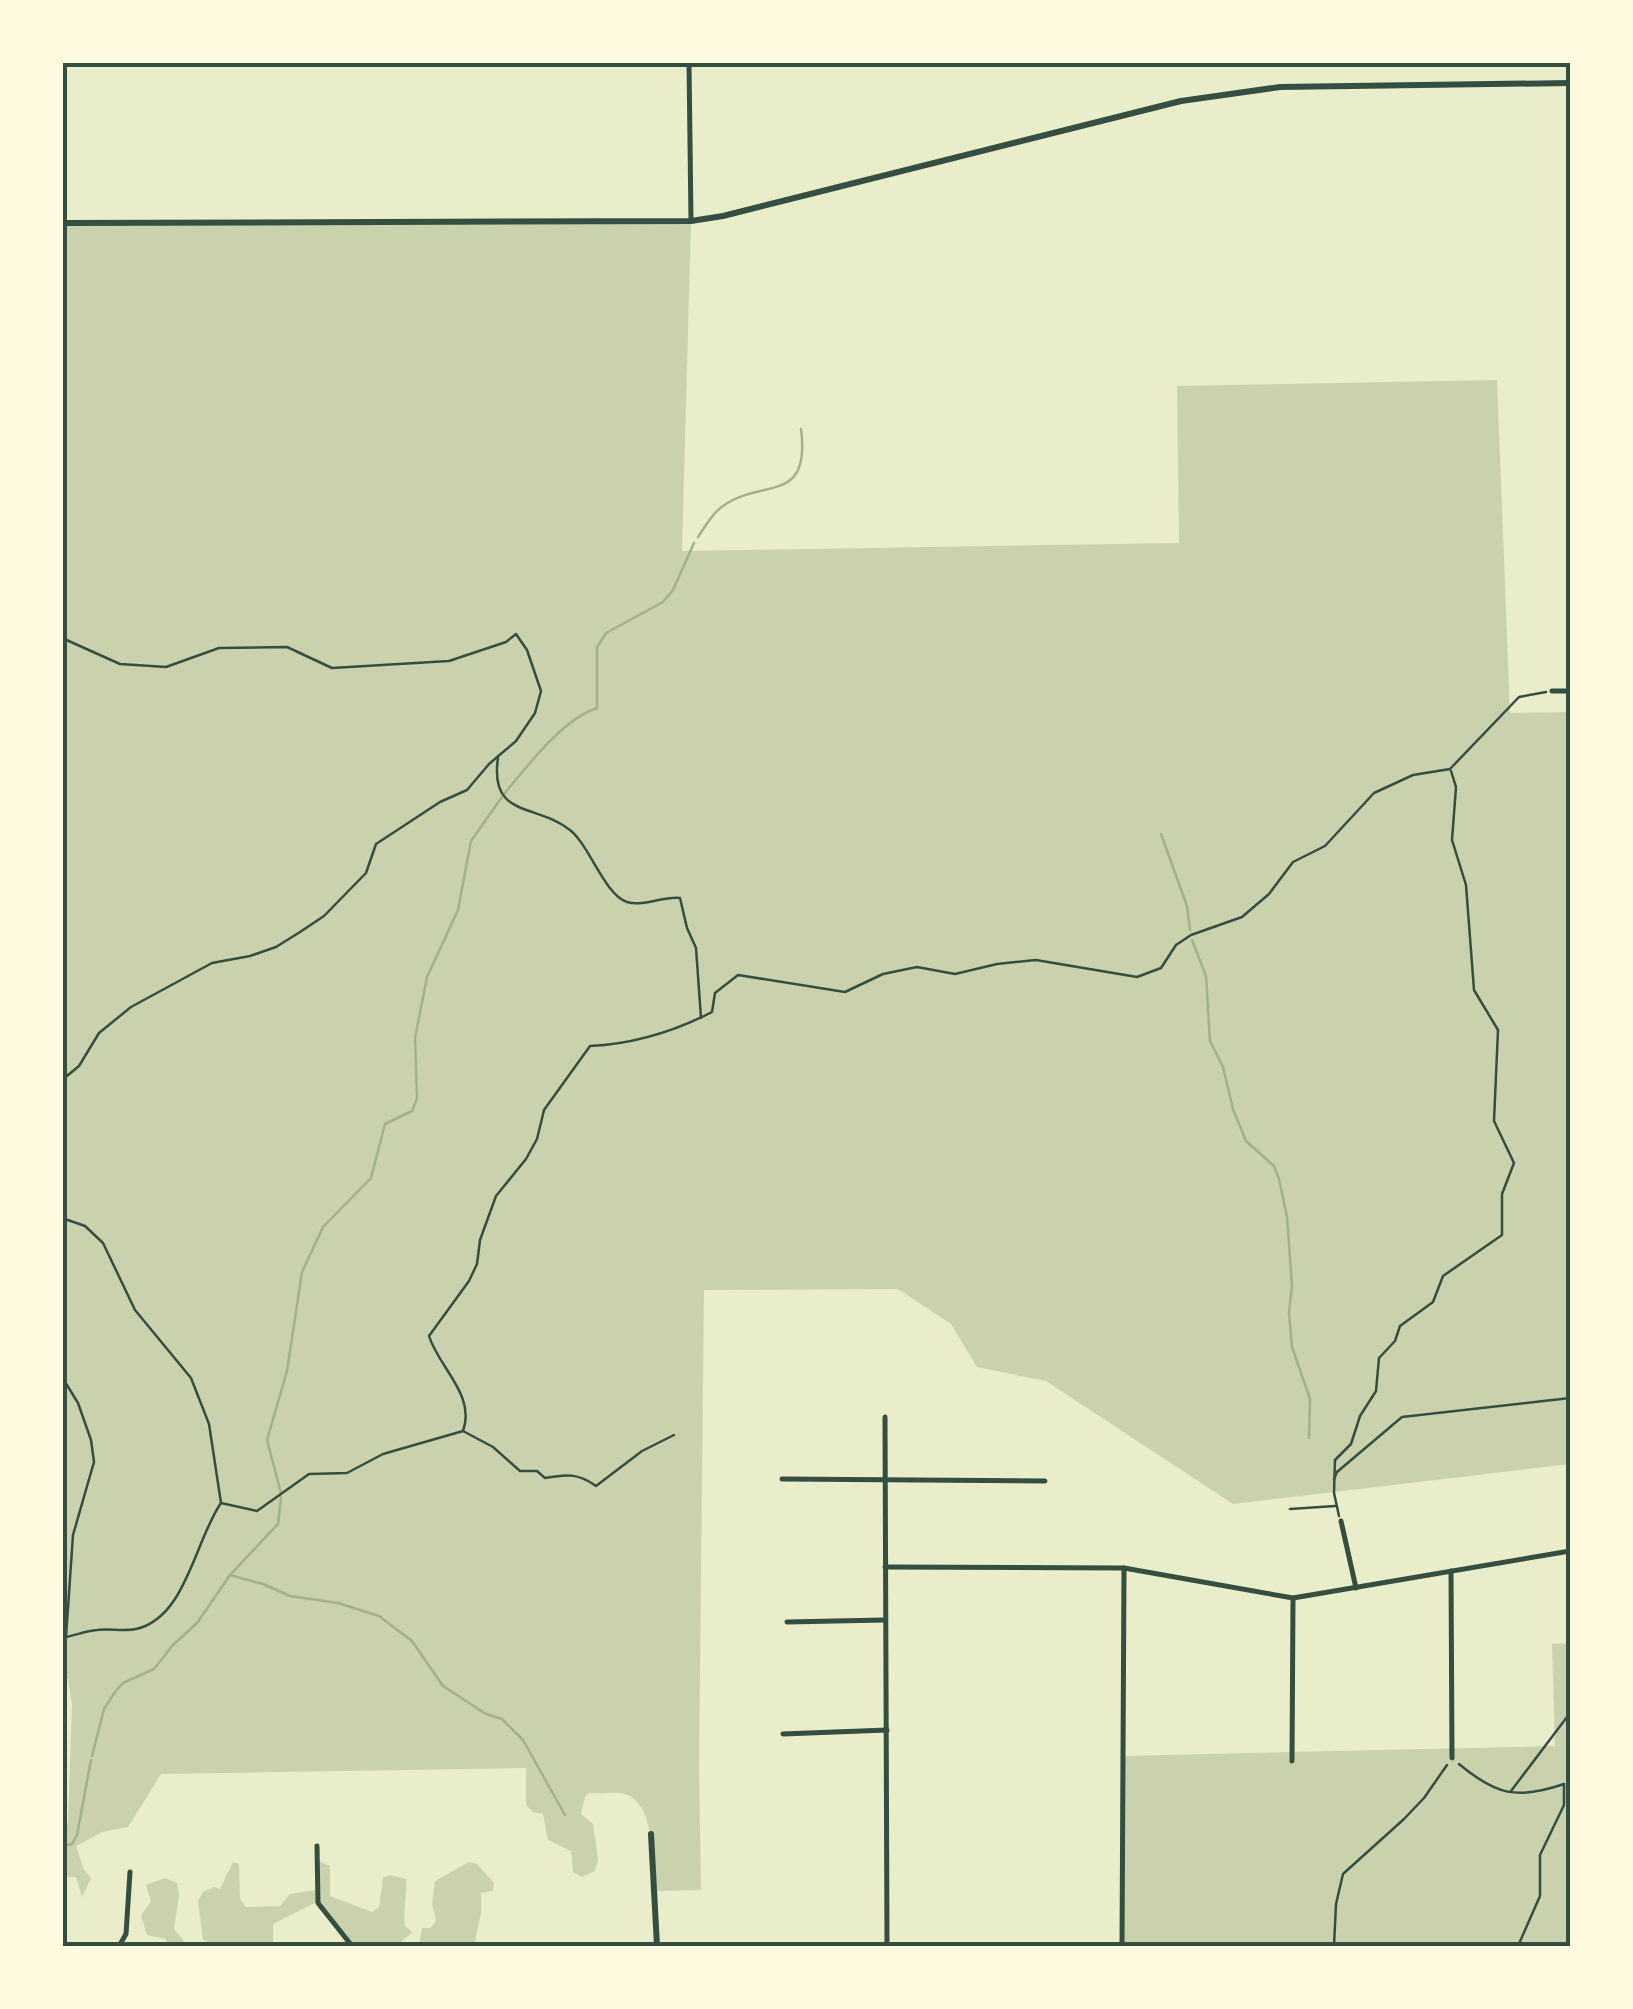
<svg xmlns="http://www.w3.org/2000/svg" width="1633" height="2009" font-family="Helvetica,sans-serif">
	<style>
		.green { fill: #cad2ad }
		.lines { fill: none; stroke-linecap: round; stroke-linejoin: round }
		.stream { stroke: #a3b18a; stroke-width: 2.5 }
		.path { stroke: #344e41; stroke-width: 2.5 }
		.minor { stroke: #344e41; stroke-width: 5 }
		.tertiary { stroke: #344e41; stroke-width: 6 }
		.neatline { fill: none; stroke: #344e41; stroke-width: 4 }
	</style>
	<rect width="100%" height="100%" fill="#e9edc9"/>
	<!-- green -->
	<g class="green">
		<path d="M691,221L682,551L1179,543L1177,386L1497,380L1510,713L1570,712V1464L1233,1504L1046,1381L977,1367L951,1324L898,1289L704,1290L699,1768L701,1890L654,1891C652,1866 657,1797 620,1793C611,1792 599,1794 589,1793L585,1797L581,1814L593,1824L598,1859L595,1871L582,1877L573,1872L571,1851L548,1840L543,1814L533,1812L526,1805V1768L161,1774L128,1827L102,1832L76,1846L84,1870L91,1878L82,1897L76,1877H68L63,1863V1828L68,1824L72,1704L68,1679L63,1678V223Z"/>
		<path d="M1570,1643V1946H1122L1123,1756L1555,1746L1552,1644Z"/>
		<path d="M318,1861L330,1866V1896L372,1912L379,1907L383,1878L390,1875L406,1879C407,1895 403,1910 405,1926L412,1932C408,1938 402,1938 399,1946H354L319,1903Z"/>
		<path d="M233,1862L239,1864L240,1899L246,1907L280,1906L290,1894L315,1890L317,1902L273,1924V1946H219L203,1940L198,1901L203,1892L214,1887L220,1889Z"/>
		<path d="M469,1862L477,1864L494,1883L493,1891L481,1893V1913L474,1946H419L422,1928H431L436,1921L432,1904L435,1881Z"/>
		<path d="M165,1878L177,1883L179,1895L174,1929L188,1946H169L165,1939L147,1935L141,1915L151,1902L146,1885Z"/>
	</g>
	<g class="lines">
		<!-- stream -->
		<g class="stream">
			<path d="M698,537C705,527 712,513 723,506C762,478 811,505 801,429"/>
			<path d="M505,793C528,765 563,719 597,708V647L606,633L663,602L673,590L694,543"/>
			<path d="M1161,834L1187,906L1190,930"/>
			<path d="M1192,940L1206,976L1210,1041L1223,1067L1233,1109L1246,1141L1274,1166L1279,1179L1287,1217L1292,1286L1289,1312L1292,1347L1310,1399L1309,1438"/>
			<path d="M281,1493L267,1440L287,1371L302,1272L323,1227L371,1178L385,1124L412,1111L417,1099L415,1038L427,977L458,910L471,841L502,797"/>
			<path d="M230,1575L263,1584L290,1596L338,1603L379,1616L412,1641L443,1686L486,1714L502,1719L523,1740L565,1815"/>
			<path d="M92,1756L104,1709L115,1692L123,1683L154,1669L173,1645L197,1623L230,1575L278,1524L281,1497"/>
			<path d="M62,1846L72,1844L77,1835L91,1760"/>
		</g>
		<!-- path -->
		<g class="path">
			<path d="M62,638L120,664L166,667L219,648L287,647L332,668L449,661L506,642L516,634L527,650L541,691L535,713L516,741L489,764L467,790L440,802L376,844L366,873L324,916L300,932L276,947L250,956L212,963L131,1007L99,1033L79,1066L62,1080"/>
			<path d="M498,758C489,819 537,803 570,830C590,846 604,894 627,902C644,907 663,896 680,898L687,928L696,948L701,1018"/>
			<path d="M62,1218L85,1226L103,1243L135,1310L191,1378L209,1424L221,1503L257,1511L309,1474L347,1473L383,1454L463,1431L493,1447L520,1471H537L545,1478C566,1474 578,1473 596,1486L642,1451L674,1435"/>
			<path d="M62,1377L78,1403L91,1440L94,1462L73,1535L66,1637C76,1635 86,1631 97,1630C109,1628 123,1632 136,1629C186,1618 195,1540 221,1503"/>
			<path d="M463,1431C476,1395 439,1368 429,1336L469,1281L477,1264L480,1240L496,1196L526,1159L537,1139L544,1110L590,1046C634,1044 673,1032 712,1012L715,993L738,975L845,992L883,974L917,967L955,974L997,964L1036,960L1137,977L1161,968L1176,945L1191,935L1242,917L1269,894L1293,862L1325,846L1374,793L1413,775L1450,769L1519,697L1546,692"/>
			<path d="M1334,1479L1337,1472L1402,1417L1570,1398"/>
			<path d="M1290,1509L1335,1506"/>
			<path d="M1339,1516L1334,1493L1335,1460L1351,1444L1360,1416L1376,1391L1379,1358L1395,1341L1400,1326L1433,1302L1443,1276L1502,1235V1194L1514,1163L1494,1121L1498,1030L1474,990L1466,885L1452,840L1456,787L1451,771"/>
			<path d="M1459,1764C1496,1795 1517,1800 1564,1784V1805L1540,1855V1896L1518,1946"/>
			<path d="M1511,1791L1570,1713"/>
			<path d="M1334,1946L1336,1904L1343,1874L1404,1819L1424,1798L1447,1765"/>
		</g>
		<!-- minor -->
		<g class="minor">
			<path d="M689,62L691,221"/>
			<path d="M1552,691H1570"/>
			<path d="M885,1417L887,1946"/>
			<path d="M782,1479L1045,1481"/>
			<path d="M1341,1521L1356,1588"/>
			<path d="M885,1567L1124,1568L1293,1598L1570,1551"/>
			<path d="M1451,1571L1452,1758"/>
			<path d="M787,1622L884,1620"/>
			<path d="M783,1734L887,1730"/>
			<path d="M1292,1761L1293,1599"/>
			<path d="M317,1846L318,1903L352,1946"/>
			<path d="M119,1946L126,1934L130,1872"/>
			<path d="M1122,1946L1124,1568"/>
		</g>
		<!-- tertiary -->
		<g class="tertiary">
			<path d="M62,223L691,221L723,216L1181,101L1280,87L1570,83"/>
			<path d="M651,1834L657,1946"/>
		</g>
	</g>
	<!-- border -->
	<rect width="1633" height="2009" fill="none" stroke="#fefae0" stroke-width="130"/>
	<rect x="65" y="65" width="1503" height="1879" class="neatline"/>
</svg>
